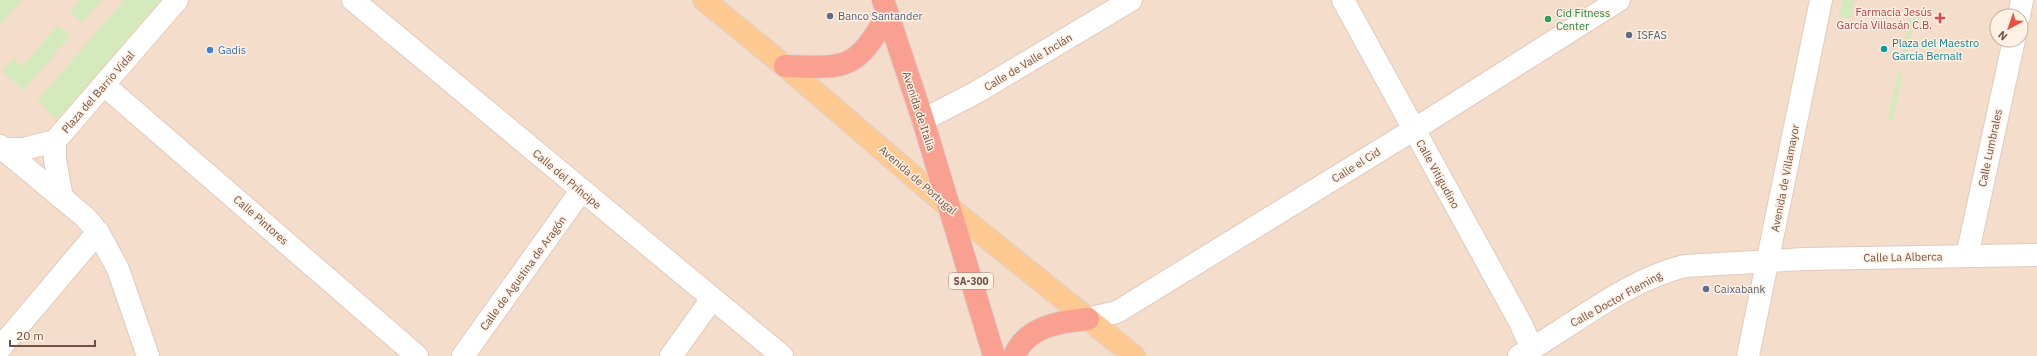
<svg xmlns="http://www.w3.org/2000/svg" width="2037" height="356" font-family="'IBM Plex Sans',sans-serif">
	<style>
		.residential { fill: #f4ddcb; fill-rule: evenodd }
		.green { fill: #d4eabc }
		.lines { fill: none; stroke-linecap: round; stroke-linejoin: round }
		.street-casing { stroke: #e2c9bc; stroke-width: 24 }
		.secondary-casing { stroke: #e8c9b9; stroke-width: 24 }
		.primary-casing { stroke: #dbd2cf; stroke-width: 24 }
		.highway-casing { stroke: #dbd2cf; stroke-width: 24 }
		.street { stroke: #fff; stroke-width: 22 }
		.secondary { stroke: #fff; stroke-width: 22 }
		.primary { stroke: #ffc992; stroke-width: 22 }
		.highway { stroke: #faa091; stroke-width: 22 }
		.service-dot { fill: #5c6f8a; stroke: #fff1e4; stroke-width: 1.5 }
		.health-dot { fill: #e0444e; stroke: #fff1e4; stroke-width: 1.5 }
		.leisure-dot { fill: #2e9e5b; stroke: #fff1e4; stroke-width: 1.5 }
		.culture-dot { fill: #0f9aa8; stroke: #fff1e4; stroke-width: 1.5 }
		.shop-dot { fill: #3f7fe0; stroke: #fff1e4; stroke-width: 1.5 }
		.labels { text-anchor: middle; stroke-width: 3; stroke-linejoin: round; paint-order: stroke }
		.shield { fill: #fff1e4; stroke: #9d8075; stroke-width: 1 }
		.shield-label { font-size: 10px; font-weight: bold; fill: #735045 }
		.health-label { font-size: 11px; fill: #be3a42; stroke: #fff1e4; text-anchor: end }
		.leisure-label { font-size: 11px; fill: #27864d; stroke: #fff1e4; text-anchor: start }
		.service-label { font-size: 11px; fill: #4e5e75; stroke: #fff1e4; text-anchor: start }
		.culture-label { font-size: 11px; fill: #0d838f; stroke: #fff1e4; text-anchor: start }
		.shop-label { font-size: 11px; fill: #366cbe; stroke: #fff1e4; text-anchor: start }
		.street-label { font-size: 11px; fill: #735045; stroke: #fff1e4 }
	</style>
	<rect width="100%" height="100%" fill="#fdeddd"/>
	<!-- residential -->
	<path class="residential" d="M0,0H2037V356H0ZM1997,16H2021V40H1997Z"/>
	<!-- green -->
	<g class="green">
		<path d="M0,0H22L0,25Z"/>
		<path d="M80,0H101L82,22L70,12Z"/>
		<path d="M124,0H161L58,120L37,101Z"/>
		<path d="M1842,0H1855L1851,18L1839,16Z"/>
		<path d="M1911,13L1916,14L1905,61L1901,60Z"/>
		<path d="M58,25L71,35L24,90L2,71L13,59L22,66Z"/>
		<path d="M1898,72L1903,73L1893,120L1888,119Z"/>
	</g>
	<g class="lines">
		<!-- street casing -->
		<g class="street-casing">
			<g id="street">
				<path d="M353,0L782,356"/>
				<path d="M1343,0L1521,324L1532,349"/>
				<path d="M2019,16L2022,0"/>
				<path d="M104,85L417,356"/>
				<path d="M923,120L977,92L1131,0"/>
				<path d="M55,141V160L62,198"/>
				<path d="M3,149L85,217L98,232L118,269L148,356"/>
				<path d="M1967,256L2014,40"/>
				<path d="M1088,319L1117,312L1426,122L1619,0"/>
				<path d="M0,348L98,232"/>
				<path d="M463,356L581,191"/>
				<path d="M671,356L712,299"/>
				<path d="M1519,356C1573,326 1624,281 1685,266L1805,259L2037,255"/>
			</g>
		</g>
		<!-- secondary casing -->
		<g class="secondary-casing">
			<g id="secondary">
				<path d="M0,146L3,149H24L55,141L177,0"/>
				<path d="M1748,356L1821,0"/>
			</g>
		</g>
		<!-- primary casing -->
		<g class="primary-casing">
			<path id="primary" d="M704,0L785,66L949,207L1134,356"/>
		</g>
		<!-- highway casing -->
		<g class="highway-casing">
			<g id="highway">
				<path d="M883,0L923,120L994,356"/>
				<path d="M785,66C846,68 855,71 887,16"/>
				<path d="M1014,356C1027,326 1059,322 1088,319"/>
			</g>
		</g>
		<!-- street -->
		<use href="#street" class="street"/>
		<!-- secondary -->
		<use href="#secondary" class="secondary"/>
		<!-- primary -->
		<use href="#primary" class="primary"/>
		<!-- highway -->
		<use href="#highway" class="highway"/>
	</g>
	<!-- markers -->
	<g class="service-dot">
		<circle cx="830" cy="16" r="4"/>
		<circle cx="1629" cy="35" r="4"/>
		<circle cx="1706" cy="289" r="4"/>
	</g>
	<path class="health-dot" d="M1938 12h4v4h4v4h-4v4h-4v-4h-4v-4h4z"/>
	<circle class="leisure-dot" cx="1548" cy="19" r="4"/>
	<circle class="culture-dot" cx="1884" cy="49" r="4"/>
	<circle class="shop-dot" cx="210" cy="50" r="4"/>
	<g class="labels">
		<!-- shield labels -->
		<rect class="shield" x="949" y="273" width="44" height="16" rx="3"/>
		<g class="shield-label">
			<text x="971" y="285">SA-300</text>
		</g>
		<!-- health labels -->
		<g class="health-label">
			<text x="1932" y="16">Farmacia Jesús<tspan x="1932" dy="13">García Villasán C.B.</tspan></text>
		</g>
		<!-- leisure labels -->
		<g class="leisure-label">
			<text x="1556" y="17">Cid Fitness<tspan x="1556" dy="13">Center</tspan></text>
		</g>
		<!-- service labels -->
		<g class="service-label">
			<text x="838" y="20">Banco Santander</text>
			<text x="1637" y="39">ISFAS</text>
			<text x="1714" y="293">Caixabank</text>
		</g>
		<!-- culture labels -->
		<g class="culture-label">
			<text x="1892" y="47">Plaza del Maestro<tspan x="1892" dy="13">García Bernalt</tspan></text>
		</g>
		<!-- shop labels -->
		<g class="shop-label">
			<text x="218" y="54">Gadis</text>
		</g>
		<!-- street labels -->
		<g class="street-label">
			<text transform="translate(1028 62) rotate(-31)" y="4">Calle de Valle Inclán</text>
			<text transform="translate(98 92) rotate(-49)" y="4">Plaza del Barrio Vidal</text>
			<text transform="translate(919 111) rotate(72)" y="4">Avenida de Italia</text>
			<text transform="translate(1990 148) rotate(-78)" y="4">Calle Lumbrales</text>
			<text transform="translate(1356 165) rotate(-32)" y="4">Calle el Cid</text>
			<text transform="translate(1438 174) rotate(61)" y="4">Calle Vitigudino</text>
			<text transform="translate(1785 178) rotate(-79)" y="4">Avenida de Villamayor</text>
			<text transform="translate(567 179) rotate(40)" y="4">Calle del Príncipe</text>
			<text transform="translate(918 180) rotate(41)" y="4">Avenida de Portugal</text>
			<text transform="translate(261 220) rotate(41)" y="4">Calle Pintores</text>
			<text transform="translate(1903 257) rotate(-1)" y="4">Calle La Alberca</text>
			<text transform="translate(523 273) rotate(-54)" y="4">Calle de Agustina de Aragón</text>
			<text transform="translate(1616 299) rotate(-29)" y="4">Calle Doctor Fleming</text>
		</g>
	</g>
	<!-- north arrow -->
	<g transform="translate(2009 28) rotate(220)"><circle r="19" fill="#fff1e4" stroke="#c7b1a4"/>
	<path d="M0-3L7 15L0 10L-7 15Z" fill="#ec4f3d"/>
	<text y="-6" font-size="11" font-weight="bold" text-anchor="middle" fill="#735045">N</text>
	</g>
	<!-- scale -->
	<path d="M10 340v6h85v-6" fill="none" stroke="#735045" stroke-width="2"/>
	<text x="16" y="340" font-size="12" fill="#735045" stroke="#fff1e4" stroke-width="3" paint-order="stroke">20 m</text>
</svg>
